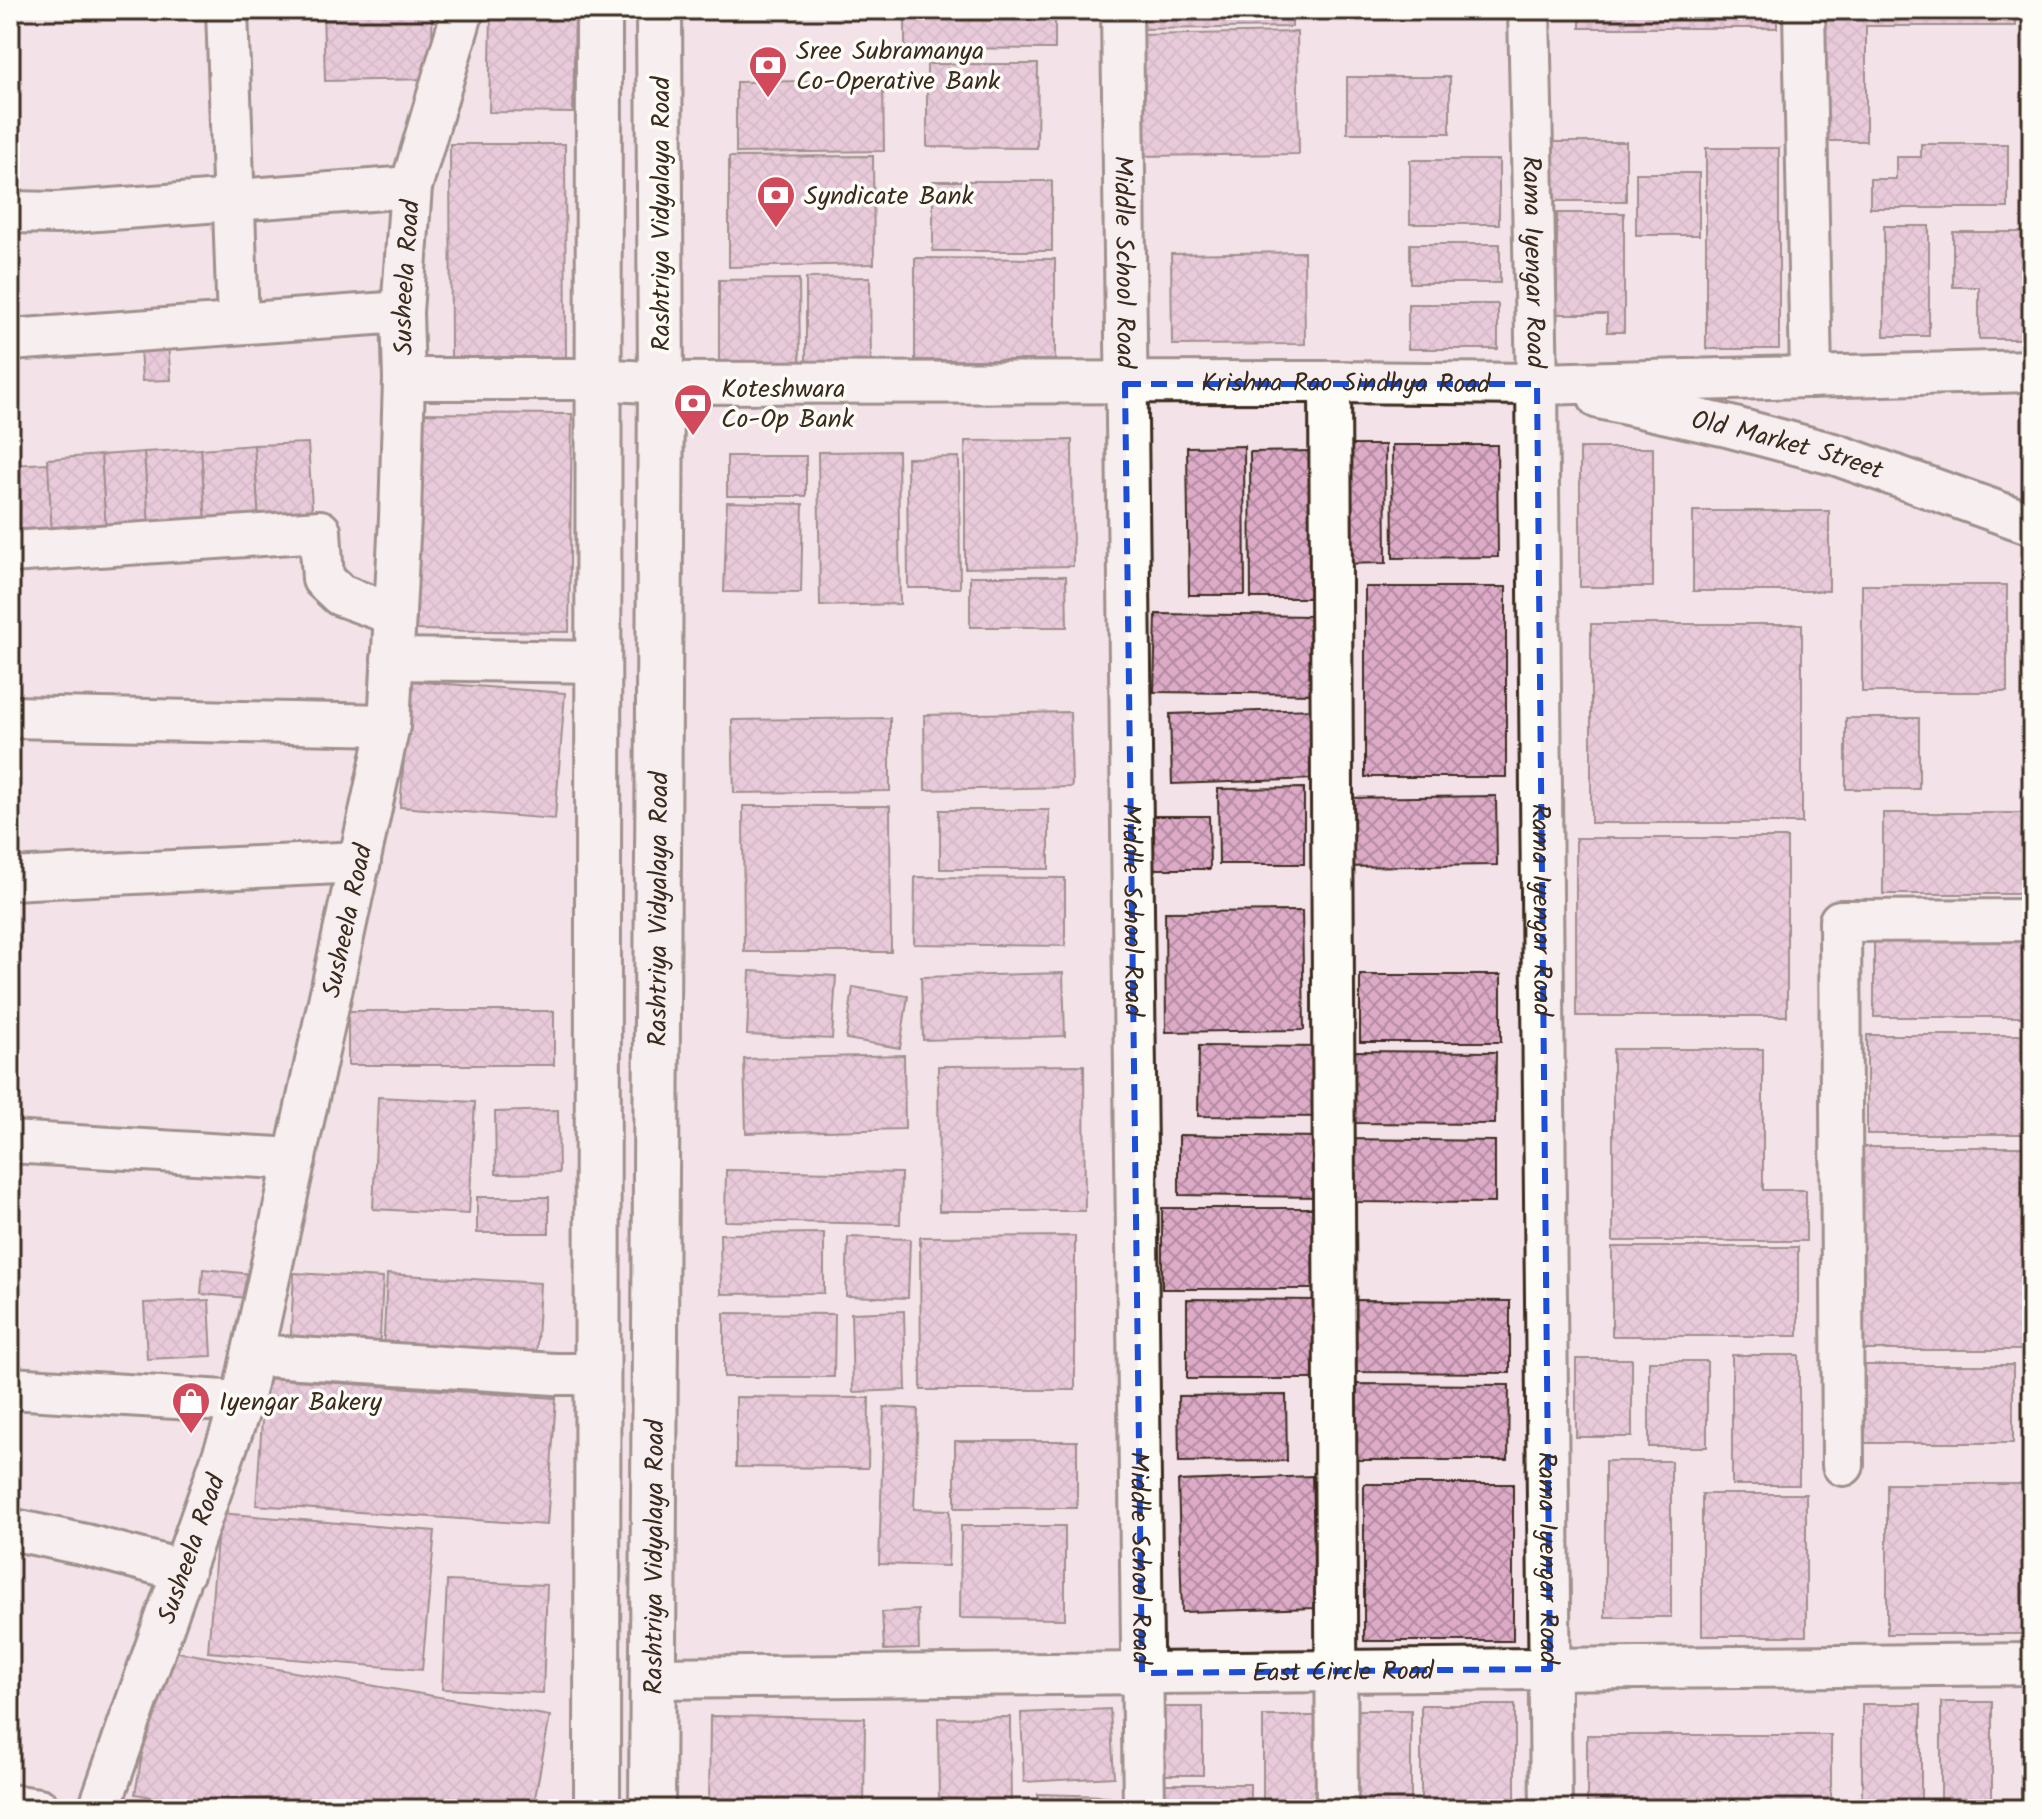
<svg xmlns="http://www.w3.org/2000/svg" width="2042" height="1819" font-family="Kalam,sans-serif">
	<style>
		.building { fill: url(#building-cross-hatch); stroke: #3b2a1e; stroke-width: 2 }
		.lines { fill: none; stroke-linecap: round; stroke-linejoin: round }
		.minor-casing { stroke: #3b2a1e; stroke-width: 46 }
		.secondary-casing { stroke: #3b2a1e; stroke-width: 50 }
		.minor { stroke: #fdfcf7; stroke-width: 40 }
		.secondary { stroke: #fdfcf7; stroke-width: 44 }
		.marked { fill: none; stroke: #1d4ed8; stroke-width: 6; stroke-dasharray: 16 10; stroke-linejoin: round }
		.labels { text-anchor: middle; stroke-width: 7; stroke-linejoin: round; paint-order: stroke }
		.poi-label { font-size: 26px; fill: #3b2a1e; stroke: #fdfcf7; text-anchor: start }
		.street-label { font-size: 26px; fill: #3b2a1e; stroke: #fdfcf7 }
	</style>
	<defs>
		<pattern id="building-cross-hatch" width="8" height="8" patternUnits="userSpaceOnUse" patternTransform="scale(2)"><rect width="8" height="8" fill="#ddaac7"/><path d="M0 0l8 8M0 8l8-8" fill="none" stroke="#b48ba1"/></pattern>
	</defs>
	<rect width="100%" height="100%" fill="#f3e3e9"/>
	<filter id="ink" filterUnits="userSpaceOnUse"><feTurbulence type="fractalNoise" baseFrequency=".0125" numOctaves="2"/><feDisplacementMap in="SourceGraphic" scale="16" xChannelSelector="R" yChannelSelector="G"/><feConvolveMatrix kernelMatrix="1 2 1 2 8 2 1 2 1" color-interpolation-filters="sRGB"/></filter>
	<g filter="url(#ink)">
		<!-- building -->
		<g class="building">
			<path d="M323,10H432L433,79L325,81Z"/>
			<path d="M905,10H1055V49L905,48Z"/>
			<path d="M1138,10H1292V27L1139,29Z"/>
			<rect x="1580" y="10" width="197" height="18"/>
			<path d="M1807,10H2016V26H1866V141H1807Z"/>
			<path d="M491,15L575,16L573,113L489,112Z"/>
			<path d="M1297,32L1299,154L1140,156L1138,35Z"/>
			<path d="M927,64H1038L1037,148L927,147Z"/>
			<rect x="1347" y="77" width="103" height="56"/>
			<path d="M883,80L884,151L736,153V82Z"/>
			<rect x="1550" y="142" width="76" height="59"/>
			<path d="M450,144H565L566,360H451Z"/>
			<path d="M1921,144H2008V208H1870V179H1896V157H1921Z"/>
			<rect x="1706" y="148" width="73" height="201"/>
			<path d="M873,156L874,264L729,267V157Z"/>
			<rect x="1410" y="160" width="89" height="64"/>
			<rect x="1636" y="173" width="63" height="62"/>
			<rect x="933" y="181" width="119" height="70"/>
			<path d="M1557,213H1624V332H1607V314H1557Z"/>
			<rect x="1884" y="226" width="45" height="110"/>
			<path d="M1953,232H2032V339H1979V287H1953Z"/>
			<rect x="1410" y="244" width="90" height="39"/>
			<path d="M1304,252L1305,344L1172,345L1171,254Z"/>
			<path d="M915,258L1055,259V360H915Z"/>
			<path d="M870,277L871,364L806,365V278Z"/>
			<path d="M799,279L800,365H719V280Z"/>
			<rect x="1408" y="304" width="90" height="45"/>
			<path d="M168,345L171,380L142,381L140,347Z"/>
			<path d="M412,413L572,414L569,632L409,630Z"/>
			<path d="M1072,440L1073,566L965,568V441Z"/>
			<path d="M308,443L313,523L259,526L254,445Z"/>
			<path d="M254,445L259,524L206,527L201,449Z"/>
			<path d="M1336,445H1385L1386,563L1337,564Z"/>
			<path d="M1392,445H1497L1498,557L1393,558Z"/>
			<path d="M1244,446L1245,595H1189L1187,447Z"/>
			<rect x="1580" y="448" width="73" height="139"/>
			<path d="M201,449L206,526L149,529L144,452Z"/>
			<path d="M898,451L900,604L820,606L818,452Z"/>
			<path d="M1314,451L1315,598H1251L1250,452Z"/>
			<path d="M144,452L149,528L106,531L101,455Z"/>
			<path d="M101,455L106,531L52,537L47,459Z"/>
			<rect x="727" y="456" width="79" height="40"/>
			<path d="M959,457L960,588H908L907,458Z"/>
			<path d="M48,463L52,537L10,544V465Z"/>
			<path d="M727,502L803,504L801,593L724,592Z"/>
			<rect x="1693" y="511" width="136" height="80"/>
			<path d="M970,576H1066L1067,627H970Z"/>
			<rect x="1862" y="585" width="145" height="107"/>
			<rect x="1365" y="587" width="141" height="190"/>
			<path d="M1156,614L1314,616V694L1154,692Z"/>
			<rect x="1591" y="624" width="211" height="199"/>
			<path d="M410,681L565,693L555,819L400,807Z"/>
			<path d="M1314,709L1316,779L1172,784L1170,714Z"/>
			<path d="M1070,712L1072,787L925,790L924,715Z"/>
			<path d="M890,718V791L734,793L732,720Z"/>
			<rect x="1846" y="718" width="73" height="71"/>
			<path d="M1304,788V864H1219L1218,789Z"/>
			<path d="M1496,796L1497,865L1339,867V798Z"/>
			<path d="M743,806H890L891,952H744Z"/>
			<rect x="940" y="810" width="109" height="59"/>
			<rect x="1883" y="813" width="149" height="81"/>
			<path d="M1142,816H1209L1210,869H1142Z"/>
			<rect x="1576" y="838" width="211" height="178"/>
			<path d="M915,877L1065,878V946L914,944Z"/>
			<path d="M1302,911L1304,1030L1166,1032L1165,912Z"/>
			<rect x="1874" y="925" width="158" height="92"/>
			<path d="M750,971L836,976L832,1039L747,1035Z"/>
			<path d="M1063,973L1065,1036L923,1040L921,977Z"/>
			<rect x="1360" y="975" width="141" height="67"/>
			<path d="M853,987L908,996L900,1048L846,1039Z"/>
			<rect x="348" y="1011" width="206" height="54"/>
			<rect x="1867" y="1035" width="165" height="99"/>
			<path d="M1199,1046L1329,1047L1328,1117L1198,1116Z"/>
			<path d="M1613,1049H1763V1190H1806V1241H1613Z"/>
			<path d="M1348,1051L1496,1052L1495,1124L1347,1123Z"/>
			<path d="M904,1055L905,1129L746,1133L744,1059Z"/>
			<path d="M1084,1065L1085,1211H939L938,1066Z"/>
			<path d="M378,1097L475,1102L469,1214L373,1209Z"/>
			<path d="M558,1110L559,1173L496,1174L495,1112Z"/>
			<path d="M1179,1135L1321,1137V1197L1179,1195Z"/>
			<path d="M1346,1139L1495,1141V1203L1346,1202Z"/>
			<rect x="1852" y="1147" width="180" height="203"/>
			<path d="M726,1170L901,1173L900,1224L725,1221Z"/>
			<rect x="477" y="1197" width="72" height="36"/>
			<rect x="1162" y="1208" width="165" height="81"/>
			<path d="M824,1233V1293L721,1294L720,1234Z"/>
			<path d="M1075,1236V1390H921L920,1237Z"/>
			<path d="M848,1237L910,1239L908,1298L846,1296Z"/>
			<rect x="1612" y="1247" width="186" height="89"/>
			<path d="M203,1269L261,1275L259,1299L201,1294Z"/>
			<path d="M294,1273L383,1278L379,1356L290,1351Z"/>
			<path d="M387,1274L540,1283L536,1362L383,1353Z"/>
			<path d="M1187,1299L1319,1300V1379H1187Z"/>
			<path d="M209,1300L212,1356L147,1359L144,1303Z"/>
			<path d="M1355,1300L1510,1301V1373L1354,1372Z"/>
			<path d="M904,1311L906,1390L853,1392L851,1313Z"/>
			<path d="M724,1313L835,1314L834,1377H724Z"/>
			<rect x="1732" y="1355" width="67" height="130"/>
			<rect x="1576" y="1359" width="56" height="78"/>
			<rect x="1649" y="1361" width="58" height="86"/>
			<rect x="1865" y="1365" width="148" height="78"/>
			<path d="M265,1378L556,1398L547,1525L256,1505Z"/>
			<path d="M1346,1384L1509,1385L1508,1460H1345Z"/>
			<path d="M1286,1395L1287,1461L1179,1462L1178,1396Z"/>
			<path d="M736,1397L869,1398L868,1468L736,1467Z"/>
			<path d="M884,1407L918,1409L914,1509L950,1510L948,1566L879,1564Z"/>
			<rect x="955" y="1441" width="122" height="67"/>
			<rect x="1605" y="1461" width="66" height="156"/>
			<path d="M1312,1476L1316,1608L1182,1612L1178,1481Z"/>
			<rect x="1364" y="1484" width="149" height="157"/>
			<rect x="1887" y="1484" width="145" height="150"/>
			<rect x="1702" y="1494" width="104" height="142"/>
			<path d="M219,1513L435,1531L422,1670L208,1652Z"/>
			<path d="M961,1526H1065V1619L960,1618Z"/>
			<path d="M447,1581L547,1585L543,1693L442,1689Z"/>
			<path d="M918,1610L919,1649L884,1650L882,1612Z"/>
			<path d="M161,1649L550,1716L533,1809H220L135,1794Z"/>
			<rect x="2021" y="1701" width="11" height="108"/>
			<rect x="1941" y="1702" width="51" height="107"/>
			<rect x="1862" y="1704" width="59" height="105"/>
			<rect x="1421" y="1705" width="94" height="103"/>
			<rect x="1157" y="1707" width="46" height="68"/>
			<path d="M1110,1709L1114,1777L1024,1782L1021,1713Z"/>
			<rect x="1350" y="1710" width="61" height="99"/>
			<path d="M710,1716L865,1718L864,1809H709Z"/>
			<rect x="1263" y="1716" width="64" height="93"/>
			<path d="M1010,1717L1011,1809H939L938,1718Z"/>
			<rect x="1587" y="1735" width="244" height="74"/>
			<rect x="1160" y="1784" width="90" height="25"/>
			<path d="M1038,1794L1109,1796V1809H1038Z"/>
		</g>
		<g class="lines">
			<!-- minor casing -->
			<g class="minor-casing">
				<g id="minor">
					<path d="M227,10L238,323"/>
					<path id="s1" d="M1122,10L1144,1809"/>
					<path id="s2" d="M1529,10L1537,384L1551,1809"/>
					<path d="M1804,10L1811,377"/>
					<path d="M10,212L57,213L411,187"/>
					<path d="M10,340L402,312"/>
					<path id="s3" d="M404,379H599L661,383L1330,382L1537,384L2032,371"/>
					<path d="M1330,382L1337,1809"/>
					<path id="s4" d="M1599,398L1727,426L1837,455L2032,524"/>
					<path d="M10,552L320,531L323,579L340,595L395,615"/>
					<path d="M392,659L599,662"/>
					<path d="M10,717L389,725"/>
					<path d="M10,879L360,862"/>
					<path d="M10,1142L295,1159"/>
					<path d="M252,1355L555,1374H597"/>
					<path d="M10,1388L242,1402"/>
					<path d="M1843,1465L1840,921L2032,920"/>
					<path d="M10,1529L86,1545L184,1571"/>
					<path id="s5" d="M653,1678L2032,1664"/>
					<path d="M10,1805L39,1809"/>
					<path id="s6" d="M99,1809L242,1402L389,725L400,518L404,379L402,312L411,187L463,10"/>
				</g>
			</g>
			<!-- secondary casing -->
			<g class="secondary-casing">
				<g id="secondary">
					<path d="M597,1809L599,10"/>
					<path id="s7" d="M652,1809L661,383L659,10"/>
				</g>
			</g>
			<!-- minor -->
			<use href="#minor" class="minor"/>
			<!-- secondary -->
			<use href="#secondary" class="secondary"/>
		</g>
	</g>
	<!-- marked area -->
	<path d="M0 0H2042V1819H0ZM1125,384H1537L1550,1669L1142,1673Z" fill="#f3e3e9" fill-opacity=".55" fill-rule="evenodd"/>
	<path class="marked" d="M1125,384H1537L1550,1669L1142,1673Z"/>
	<!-- icons -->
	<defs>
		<g id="bank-pin" transform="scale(2)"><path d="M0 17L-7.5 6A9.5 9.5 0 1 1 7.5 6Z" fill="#d1495b" stroke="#fdfcf7"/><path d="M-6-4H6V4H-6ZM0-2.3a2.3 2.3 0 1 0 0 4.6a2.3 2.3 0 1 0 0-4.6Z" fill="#fff"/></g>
		<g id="shop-pin" transform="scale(2)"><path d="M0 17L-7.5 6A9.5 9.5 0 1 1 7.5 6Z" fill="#d1495b" stroke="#fdfcf7"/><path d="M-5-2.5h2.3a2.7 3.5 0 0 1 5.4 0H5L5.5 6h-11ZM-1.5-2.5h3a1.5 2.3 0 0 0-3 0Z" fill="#fff"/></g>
	</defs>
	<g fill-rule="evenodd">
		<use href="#bank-pin" x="768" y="65"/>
		<use href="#bank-pin" x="776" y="195"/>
		<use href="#bank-pin" x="693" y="403"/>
		<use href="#shop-pin" x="191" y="1401"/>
	</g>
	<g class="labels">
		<!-- poi labels -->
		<g class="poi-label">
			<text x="796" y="59">Sree Subramanya<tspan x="796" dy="30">Co-Operative Bank</tspan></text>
			<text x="804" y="204">Syndicate Bank</text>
			<text x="721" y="397">Koteshwara<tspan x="721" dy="30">Co-Op Bank</tspan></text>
			<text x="219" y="1410">Iyengar Bakery</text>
		</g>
		<!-- street labels -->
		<g class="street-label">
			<text transform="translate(660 214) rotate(-90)" y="9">Rashtriya Vidyalaya Road</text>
			<text dy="9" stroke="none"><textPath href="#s1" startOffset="252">Middle School Road</textPath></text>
			<text dy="9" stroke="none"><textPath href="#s2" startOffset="252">Rama Iyengar Road</textPath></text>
			<text dy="9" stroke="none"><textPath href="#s6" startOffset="1572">Susheela Road</textPath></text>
			<text dy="9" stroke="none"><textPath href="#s3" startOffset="942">Krishna Rao Sindhya Road</textPath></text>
			<text dy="9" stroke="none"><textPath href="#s4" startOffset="194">Old Market Street</textPath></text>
			<text dy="9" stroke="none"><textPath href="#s7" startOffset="900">Rashtriya Vidyalaya Road</textPath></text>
			<text dy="9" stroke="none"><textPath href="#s2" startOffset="900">Rama Iyengar Road</textPath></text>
			<text dy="9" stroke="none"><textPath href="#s1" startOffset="900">Middle School Road</textPath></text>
			<text dy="9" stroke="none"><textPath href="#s6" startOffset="924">Susheela Road</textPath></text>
			<text dy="9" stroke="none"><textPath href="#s6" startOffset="276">Susheela Road</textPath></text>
			<text dy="9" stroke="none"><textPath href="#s7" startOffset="252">Rashtriya Vidyalaya Road</textPath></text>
			<text dy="9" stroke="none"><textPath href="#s1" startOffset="1548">Middle School Road</textPath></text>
			<text dy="9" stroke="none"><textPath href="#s2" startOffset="1548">Rama Iyengar Road</textPath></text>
			<text dy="9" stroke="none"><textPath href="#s5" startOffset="690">East Circle Road</textPath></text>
		</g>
	</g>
	<!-- margin -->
	<rect width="2042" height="1819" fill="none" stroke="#fdfcf7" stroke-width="40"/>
	<rect x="20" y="20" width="2002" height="1779" fill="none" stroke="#3b2a1e" stroke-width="3" filter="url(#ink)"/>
</svg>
